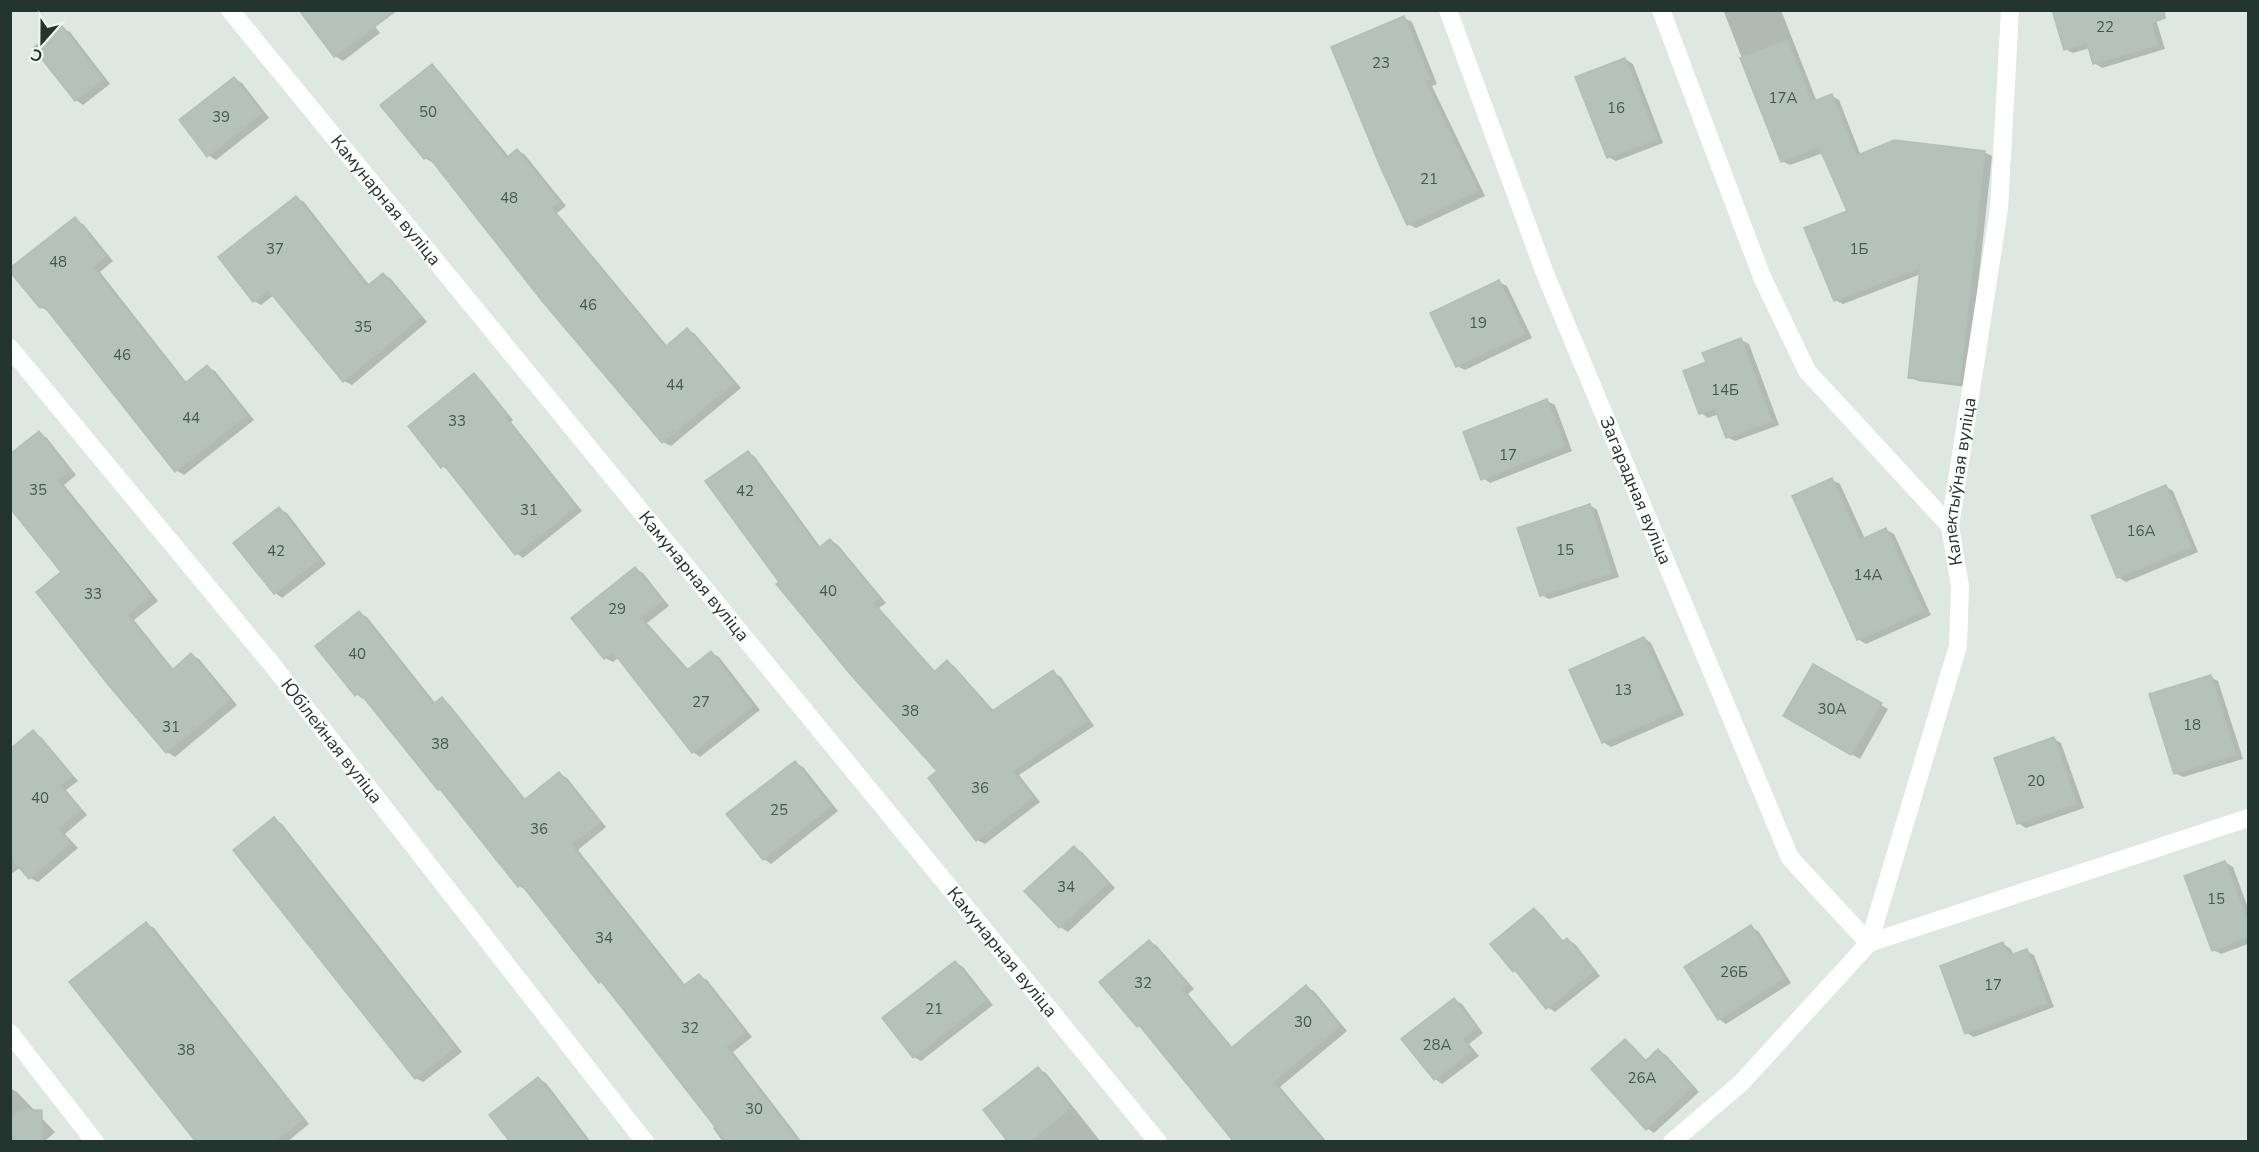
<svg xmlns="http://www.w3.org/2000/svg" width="2259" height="1152" font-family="'Nunito Sans',sans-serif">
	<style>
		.shadow { fill: #0003 }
		.building { fill: #b4c2bb; stroke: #b2c0b9; stroke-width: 1.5 }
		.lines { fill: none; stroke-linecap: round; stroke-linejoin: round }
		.minor { stroke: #fff; stroke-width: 18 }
		.labels { text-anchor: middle; stroke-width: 4.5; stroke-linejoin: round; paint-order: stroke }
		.number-label { font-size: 15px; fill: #465851 }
		.street-label { font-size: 18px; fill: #22352e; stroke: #eef5f1 }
	</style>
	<rect width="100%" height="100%" fill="#dee8e2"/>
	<!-- shadow -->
	<g class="shadow">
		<path d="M301,10L365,13L380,33L343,61L335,56Z"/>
		<path d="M1721,10H1781L1817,102L1832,96L1839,100L1861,156L1984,152L1992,156L1967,387L1918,381L1910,377L1921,274L1843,304L1835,300L1849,212L1823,153L1790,165L1782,161L1724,12Z"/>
		<path d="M2153,10L2165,49L2102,68L2094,63L2090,48L2073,53L2065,49Z"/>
		<path d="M1404,18L1412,22L1437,84L1432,86L1485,196L1416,228L1408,224Z"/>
		<path d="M62,28L70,32L110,84L83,105L76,100Z"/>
		<path d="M1625,59L1633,64L1663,143L1616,161L1608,157Z"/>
		<path d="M432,66L439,71L509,157L518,150L525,155L566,206L557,213L668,347L688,330L695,334L741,388L671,446L663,442L434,161L433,163L425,158Z"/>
		<path d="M234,79L242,83L269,118L216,160L208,155Z"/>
		<path d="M296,198L304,202L370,286L384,274L391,279L427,322L352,385L344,381L274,295L261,305L254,301Z"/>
		<path d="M76,220L84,225L113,261L100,272L187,383L207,367L215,371L254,420L184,475L176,470L49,312L41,307Z"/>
		<path d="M1499,282L1507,286L1532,338L1465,370L1457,366Z"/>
		<path d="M1741,340L1749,344L1779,425L1735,441L1727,437L1719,414L1708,418L1701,413L1708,363Z"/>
		<path d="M474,375L481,380L513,420L511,422L582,511L523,558L516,553L450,471L442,466Z"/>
		<path d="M1547,401L1555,405L1572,451L1490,483L1483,478Z"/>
		<path d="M39,433L47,438L76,475L64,485L158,601L134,620L174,670L191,655L199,659L237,705L175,757L167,752L63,572Z"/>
		<path d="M748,452L755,457L821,548L830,540L838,545L886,603L879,608L936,672L947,662L954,666L994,711L1053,672L1061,677L1094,726L1019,775L1040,802L985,844L977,840L939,771L781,582Z"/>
		<path d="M1832,480L1840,484L1865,539L1886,530L1894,534L1931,615L1866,644L1858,639Z"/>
		<path d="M2165,486L2173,491L2198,552L2126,582L2118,577Z"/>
		<path d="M1590,505L1597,510L1619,577L1549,599L1541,595Z"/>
		<path d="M279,509L287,513L326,564L282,598L275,593Z"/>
		<path d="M635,569L643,573L669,606L647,623L689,670L711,653L719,657L760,710L700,757L693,752L619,657L613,662L605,658Z"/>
		<path d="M359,613L367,617L436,704L442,699L449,704L526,800L560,774L567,778L606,827L578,850L686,986L699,976L707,980L752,1037L733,1052L802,1142H723L713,1128L716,1125L605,985L600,982L527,890L519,886L445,792L439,789L365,697L363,699L356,694Z"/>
		<path d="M1644,638L1651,643L1684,715L1611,747L1603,742Z"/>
		<path d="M1814,666L1888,709L1860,759L1785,715Z"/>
		<path d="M2210,677L2218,681L2243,759L2183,777L2175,773Z"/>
		<path d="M33,732L41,737L78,781L66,790L87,815L65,834L78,848L38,882L30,878L21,867L10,875V751Z"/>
		<path d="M2054,739L2061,743L2084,808L2026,828L2018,823Z"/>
		<path d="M795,763L803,767L838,811L771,864L764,859Z"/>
		<path d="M274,819L282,824L462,1052L423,1082L416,1078Z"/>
		<path d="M1074,848L1082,852L1115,888L1068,932L1060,927L1027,891Z"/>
		<path d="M2225,862L2233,867L2248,908V944L2221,954L2213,950Z"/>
		<path d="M1535,910L1542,915L1564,942L1567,939L1575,944L1600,976L1555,1012L1547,1007L1522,975L1514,970Z"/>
		<path d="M146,924L154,928L309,1124L287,1142H197Z"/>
		<path d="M1751,927L1759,932L1791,983L1726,1024L1719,1019Z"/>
		<path d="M1149,941L1157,946L1194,989L1188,994L1233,1048L1306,987L1314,991L1347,1031L1280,1087L1327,1142H1236L1144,1029L1138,1026Z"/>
		<path d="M2003,944L2011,949L2014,956L2026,951L2034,955L2054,1007L1974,1037L1967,1033Z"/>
		<path d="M955,962L963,967L993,1005L921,1061L914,1057Z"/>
		<path d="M1454,1000L1462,1004L1483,1033L1469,1044L1479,1056L1442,1084L1435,1079Z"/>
		<path d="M1625,1040L1632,1045L1647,1061L1658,1051L1666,1055L1699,1092L1654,1133L1647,1128Z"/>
		<path d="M1038,1069L1046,1073L1101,1142H1010Z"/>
		<path d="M538,1079L546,1083L591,1142H512Z"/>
		<path d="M10,1088L17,1092L55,1132L44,1142H10Z"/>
	</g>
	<!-- building -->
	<g class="building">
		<path d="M299,10H397L334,57Z"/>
		<path d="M2052,10H2164L2165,18L2151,23L2158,45L2093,64L2087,43L2064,50Z"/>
		<path d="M1404,16L1430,79L1425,81L1478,191L1407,225L1380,166L1331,47Z"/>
		<path d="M62,26L103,79L75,101L33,48Z"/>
		<path d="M1787,40L1812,102L1832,94L1856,156L1894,140L1985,151L1960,383L1908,378L1920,268L1834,301L1804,228L1847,211L1819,147L1781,162L1740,58Z"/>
		<path d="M1625,58L1657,139L1607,158L1575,77Z"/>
		<path d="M432,64L506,158L517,149L559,202L551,208L665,347L687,328L734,383L662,443L542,301L428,156L424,159L380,105Z"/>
		<path d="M234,77L262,113L207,157L179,120Z"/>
		<path d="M296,196L367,286L383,273L421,317L343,382L268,290L253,302L218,257Z"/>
		<path d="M75,217L106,256L93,267L185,383L207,365L247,415L175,472L44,306L40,308L10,272V268Z"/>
		<path d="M1499,280L1525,334L1456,367L1430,313Z"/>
		<path d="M1741,338L1772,421L1726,438L1715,409L1699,414L1683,371L1706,362L1702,353Z"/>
		<path d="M474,373L507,415L505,417L576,507L515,555L444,465L441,468L408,426Z"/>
		<path d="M1547,399L1565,446L1481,480L1463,432Z"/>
		<path d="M39,431L70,470L57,480L151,596L127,615L172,670L191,653L230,700L166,753L106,682L36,592L61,572L10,508V454Z"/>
		<path d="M748,451L818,548L830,539L879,598L873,603L934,672L947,660L992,711L1053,670L1087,721L1013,771L1033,797L976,841L928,778L937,771L851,675L776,584L779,582L705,481Z"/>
		<path d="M1832,478L1860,540L1886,528L1924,611L1857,640L1792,496Z"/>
		<path d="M2166,485L2191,547L2117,578L2091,516Z"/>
		<path d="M1590,504L1612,573L1540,596L1517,528Z"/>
		<path d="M279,507L319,559L274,594L233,543Z"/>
		<path d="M635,567L662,601L640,618L687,670L711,651L753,706L692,753L613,652L604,659L571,618Z"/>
		<path d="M359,611L433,704L442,697L524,800L559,772L600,822L571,845L683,986L699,974L745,1032L726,1047L799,1142H727L601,981L599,983L521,884L518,887L440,789L438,790L359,692L355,696L315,646Z"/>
		<path d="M1644,637L1677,710L1602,743L1569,670Z"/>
		<path d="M1813,664L1882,703L1851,755L1783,716Z"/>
		<path d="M2211,675L2236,755L2174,774L2149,694Z"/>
		<path d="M33,730L72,776L60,786L81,810L58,829L71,843L29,879L10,857V749Z"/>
		<path d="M2054,737L2077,804L2017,824L1994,758Z"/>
		<path d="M795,761L831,806L763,860L726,814Z"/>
		<path d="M274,817L455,1047L415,1079L233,850Z"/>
		<path d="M1074,846L1108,883L1059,928L1024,891Z"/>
		<path d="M2225,861L2248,922V937L2212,951L2184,876Z"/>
		<path d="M1534,908L1562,942L1567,938L1594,971L1546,1009L1515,970L1513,972L1490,944Z"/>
		<path d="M146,922L303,1119L274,1142H196L69,982Z"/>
		<path d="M1751,925L1784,978L1718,1020L1684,967Z"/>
		<path d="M1149,940L1187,984L1181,989L1231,1048L1306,985L1340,1026L1273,1082L1324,1142H1234L1139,1025L1137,1027L1099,982Z"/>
		<path d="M2003,942L2008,956L2027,949L2047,1003L1965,1034L1940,966Z"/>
		<path d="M955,961L986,1000L913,1058L882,1018Z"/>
		<path d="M1454,998L1477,1028L1462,1039L1472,1051L1434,1080L1401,1039Z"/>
		<path d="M1625,1039L1645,1061L1658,1049L1692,1087L1646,1130L1591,1069Z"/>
		<path d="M1038,1067L1071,1108L1029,1142H1008L983,1110Z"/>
		<path d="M538,1077L589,1142H510L489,1115Z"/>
		<path d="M20,1110H42V1142H19L10,1133V1119Z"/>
	</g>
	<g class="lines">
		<!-- minor -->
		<g class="minor">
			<path id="s1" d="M230,10L1158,1142"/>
			<path id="s2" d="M1448,10L1546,276L1790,858L1869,943"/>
			<path d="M1661,10L1762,277L1807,371L1950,526"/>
			<path id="s3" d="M10,348L270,662L645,1142"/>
			<path id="s4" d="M1869,943L1958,646L1960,587L1950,526L1999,209L2010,10"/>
			<path d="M10,1033L95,1142"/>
			<path d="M1672,1142L1741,1083L1869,943L2248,818"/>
		</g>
	</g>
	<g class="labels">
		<!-- number labels -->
		<g class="number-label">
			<text x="2105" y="32">22</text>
			<text x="1381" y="68">23</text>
			<text x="1783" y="103">17А</text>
			<text x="1616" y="113">16</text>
			<text x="428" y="117">50</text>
			<text x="221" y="122">39</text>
			<text x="1429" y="184">21</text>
			<text x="509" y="203">48</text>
			<text x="275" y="254">37</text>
			<text x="1859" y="254">1Б</text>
			<text x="58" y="267">48</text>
			<text x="588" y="310">46</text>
			<text x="1478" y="328">19</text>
			<text x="363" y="332">35</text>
			<text x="122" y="360">46</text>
			<text x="675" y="390">44</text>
			<text x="1725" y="395">14Б</text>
			<text x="191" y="423">44</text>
			<text x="457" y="426">33</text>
			<text x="1508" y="460">17</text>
			<text x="38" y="495">35</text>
			<text x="745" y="496">42</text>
			<text x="529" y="515">31</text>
			<text x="2141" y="536">16А</text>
			<text x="1565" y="555">15</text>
			<text x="276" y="556">42</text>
			<text x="1868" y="580">14А</text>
			<text x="828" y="596">40</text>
			<text x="93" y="599">33</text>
			<text x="617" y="614">29</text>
			<text x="357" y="659">40</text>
			<text x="1623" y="695">13</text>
			<text x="701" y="707">27</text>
			<text x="1832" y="714">30А</text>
			<text x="910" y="716">38</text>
			<text x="2192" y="730">18</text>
			<text x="171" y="732">31</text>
			<text x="440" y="749">38</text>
			<text x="2036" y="786">20</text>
			<text x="980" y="793">36</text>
			<text x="40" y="803">40</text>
			<text x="779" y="815">25</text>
			<text x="539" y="834">36</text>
			<text x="1066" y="892">34</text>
			<text x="2216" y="904">15</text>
			<text x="604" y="943">34</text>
			<text x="1734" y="977">26Б</text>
			<text x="1143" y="988">32</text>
			<text x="1993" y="990">17</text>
			<text x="934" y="1014">21</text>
			<text x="1303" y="1027">30</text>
			<text x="690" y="1033">32</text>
			<text x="1437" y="1050">28А</text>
			<text x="186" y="1055">38</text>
			<text x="1642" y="1083">26А</text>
			<text x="754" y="1114">30</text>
		</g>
		<!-- street labels -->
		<g class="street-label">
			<text dy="6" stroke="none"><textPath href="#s1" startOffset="246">Камунарная вуліца</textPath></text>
			<text dy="6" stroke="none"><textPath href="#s4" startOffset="476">Калектыўная вуліца</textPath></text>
			<text dy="6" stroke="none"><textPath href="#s2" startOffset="516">Загарадная вуліца</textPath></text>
			<text dy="6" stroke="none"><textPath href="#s1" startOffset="732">Камунарная вуліца</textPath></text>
			<text dy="6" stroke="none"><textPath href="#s3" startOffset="508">Юбілейная вуліца</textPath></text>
			<text dy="6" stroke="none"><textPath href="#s1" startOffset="1218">Камунарная вуліца</textPath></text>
		</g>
	</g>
	<!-- border -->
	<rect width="2259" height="1152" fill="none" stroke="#22352e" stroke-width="24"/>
	<!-- north arrow -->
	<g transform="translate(42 42) rotate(201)" stroke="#eef5f1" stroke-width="4.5" paint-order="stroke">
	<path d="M0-4.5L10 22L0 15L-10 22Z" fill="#22352e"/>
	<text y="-9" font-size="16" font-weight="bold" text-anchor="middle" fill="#22352e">С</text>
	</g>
</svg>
